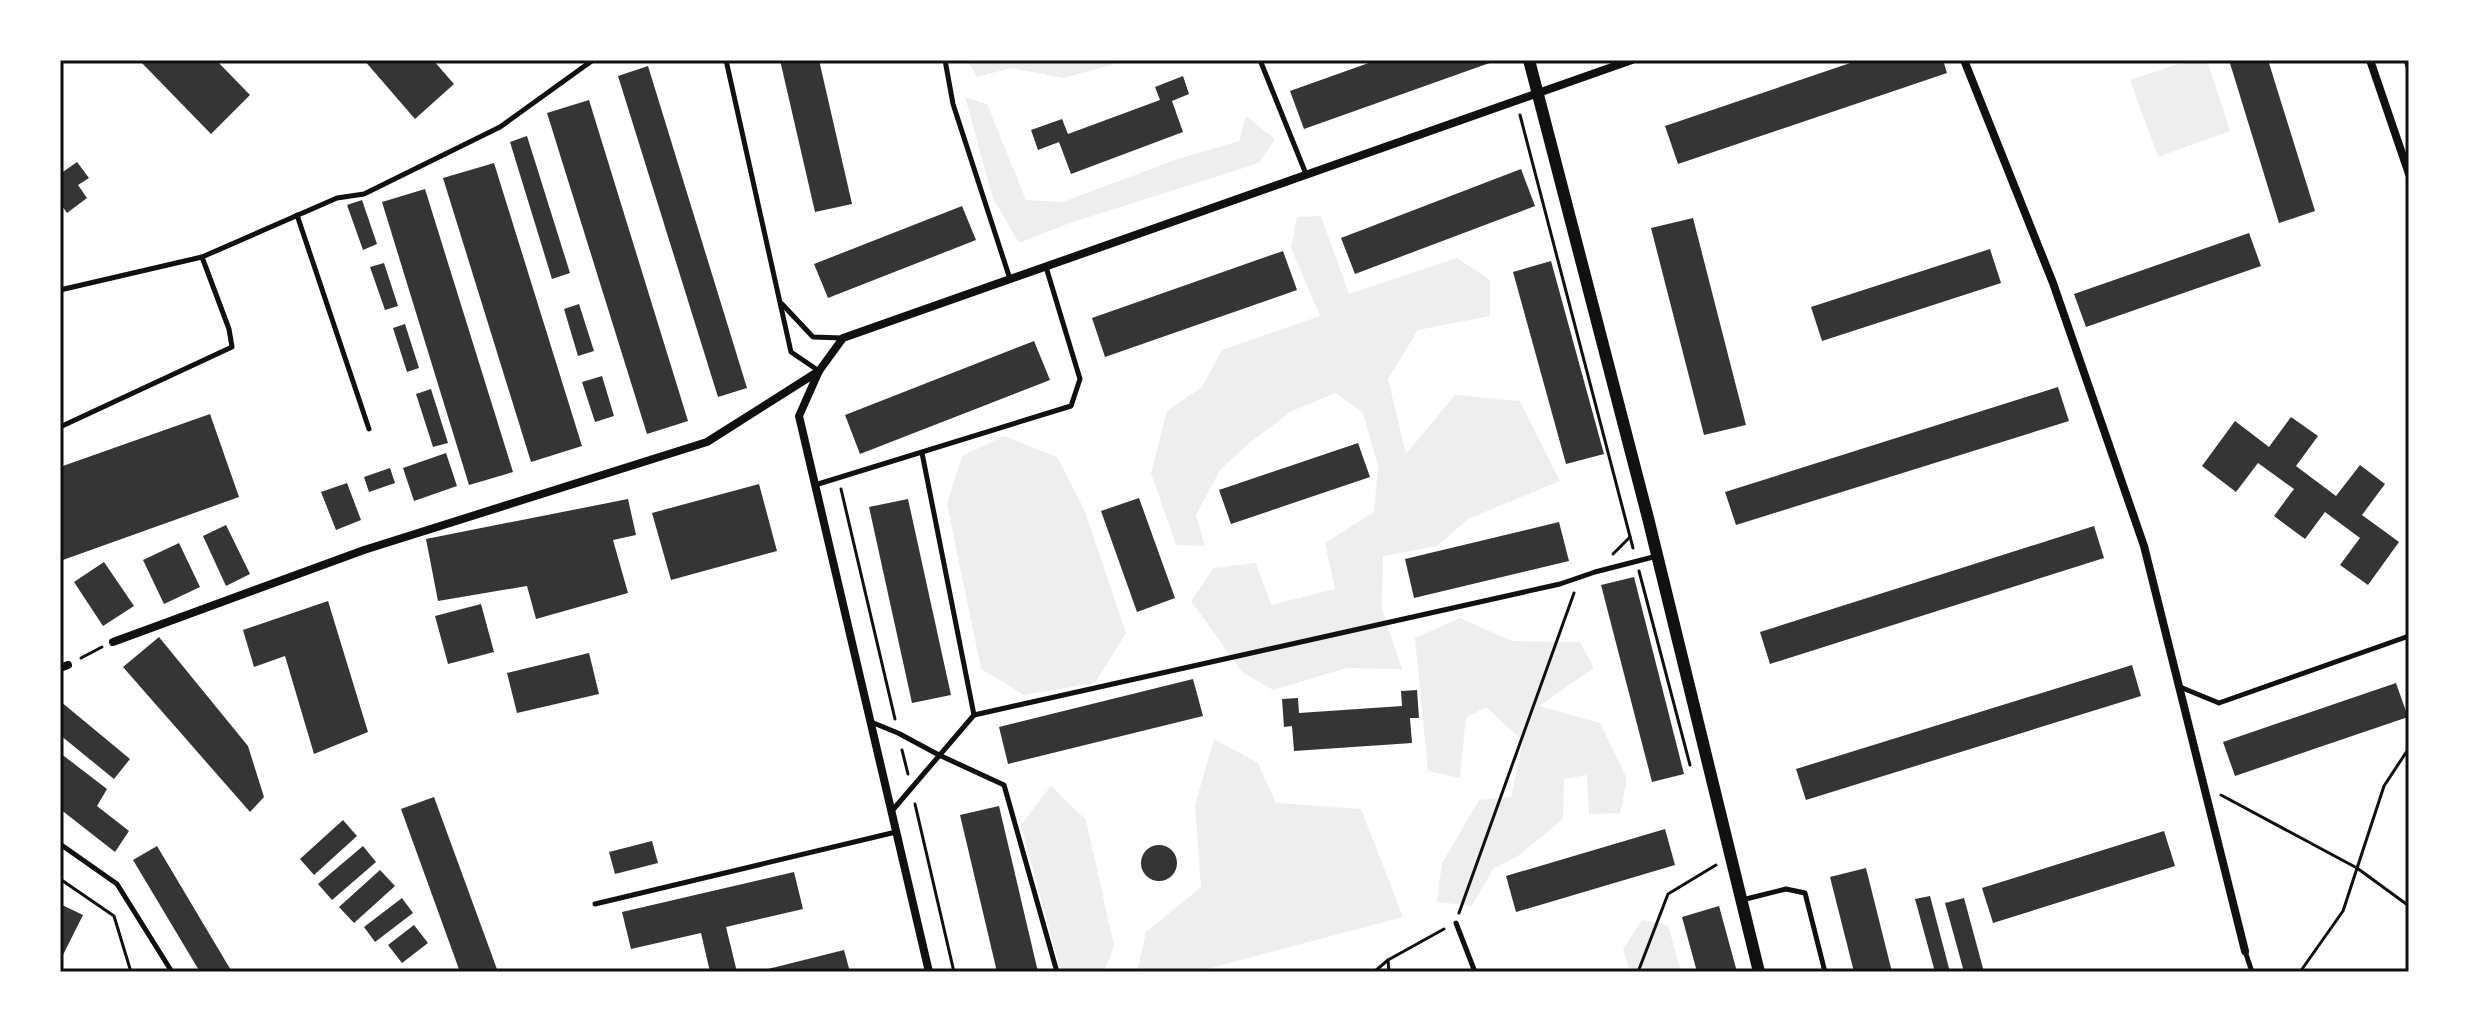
<svg xmlns="http://www.w3.org/2000/svg" width="2469" height="1032" font-family="'DejaVu Sans',sans-serif">
	<style>
		.green { fill: #eee }
		.building { fill: #353535 }
		.lines { fill: none; stroke-linecap: round; stroke-linejoin: round }
		.path { stroke: #111; stroke-width: 3 }
		.service { stroke: #111; stroke-width: 5 }
		.minor { stroke: #111; stroke-width: 8 }
		.tertiary { stroke: #111; stroke-width: 12 }
		.neatline { fill: none; stroke: #111; stroke-width: 3 }
	</style>
	<rect width="100%" height="100%" fill="#fff"/>
	<!-- green -->
	<g class="green">
		<path d="M967,60H1129L1064,78L1011,68L977,77Z"/>
		<path d="M2191,60H2207L2230,131L2158,157L2130,80Z"/>
		<path d="M965,97L987,104L1026,200L1063,202L1178,159L1239,141L1246,116L1275,139L1259,163L1070,223L1019,243L993,198Z"/>
		<path d="M1321,216L1349,294L1457,258L1490,280V316L1418,330L1388,379L1406,454L1455,395L1520,401L1560,481L1468,519L1437,546L1383,556L1382,610L1402,669L1347,668L1273,690L1242,672L1191,601L1214,568L1256,563L1271,605L1335,589L1325,543L1374,512L1378,466L1363,413L1336,393L1292,411L1248,444L1220,470L1196,515L1205,546L1176,545L1151,473L1167,411L1202,387L1222,350L1320,316L1291,248L1297,217Z"/>
		<path d="M1004,436L1057,457L1084,509L1126,633L1095,683L1024,695L981,669L947,504L962,456Z"/>
		<path d="M1460,618L1512,641L1580,642L1594,668L1539,706L1600,723L1627,779L1620,813L1589,814L1587,775L1564,779L1563,819L1518,856L1493,869L1472,906L1437,902L1442,863L1479,800L1511,797L1523,741L1486,707L1466,718L1460,778L1428,771L1415,638Z"/>
		<path d="M1214,739L1258,763L1276,803L1361,809L1403,917L1195,972H1137L1146,932L1201,887L1195,805Z"/>
		<path d="M1051,786L1086,820L1114,946L1104,972H1061L1021,825Z"/>
		<path d="M1642,920L1668,925L1681,972H1630L1623,949Z"/>
	</g>
	<!-- building -->
	<g class="building">
		<path d="M139,60H216L250,95L211,134Z"/>
		<path d="M364,60H433L454,84L415,119Z"/>
		<path d="M780,60H819L852,204L815,212Z"/>
		<path d="M1377,60H1498L1304,129L1290,91Z"/>
		<path d="M1859,60H1943L1947,73L1678,164L1665,126Z"/>
		<path d="M2229,60H2268L2315,211L2279,223Z"/>
		<path d="M648,66L747,388L718,397L618,76Z"/>
		<path d="M1183,76L1189,94L1172,101L1183,132L1071,174L1059,142L1038,150L1031,130L1062,119L1068,134L1160,100L1155,87Z"/>
		<path d="M589,100L688,421L647,434L547,113Z"/>
		<path d="M527,136L570,273L552,279L510,142Z"/>
		<path d="M77,162L89,178L78,185L87,198L67,213L60,203V174Z"/>
		<path d="M494,163L582,446L531,462L443,178Z"/>
		<path d="M1521,169L1535,206L1355,274L1341,238Z"/>
		<path d="M425,189L513,472L469,485L382,202Z"/>
		<path d="M362,200L377,244L363,250L347,205Z"/>
		<path d="M962,206L976,240L828,298L814,264Z"/>
		<path d="M1693,218L1746,425L1704,435L1651,228Z"/>
		<path d="M2249,233L2261,266L2086,327L2074,294Z"/>
		<path d="M1990,249L2001,283L1822,341L1811,307Z"/>
		<path d="M1283,251L1297,290L1105,357L1092,318Z"/>
		<path d="M1551,261L1604,454L1566,464L1513,272Z"/>
		<path d="M384,263L398,306L385,310L370,267Z"/>
		<path d="M579,304L594,351L578,356L564,309Z"/>
		<path d="M405,324L419,368L407,372L393,328Z"/>
		<path d="M1034,341L1050,380L860,454L845,415Z"/>
		<path d="M602,376L614,416L595,422L582,382Z"/>
		<path d="M2058,387L2069,421L1736,525L1725,492Z"/>
		<path d="M431,389L448,443L433,447L416,394Z"/>
		<path d="M210,414L239,497L60,561V467Z"/>
		<path d="M2291,417L2318,436L2296,466L2336,496L2360,465L2385,484L2362,515L2399,542L2368,585L2340,565L2360,538L2325,512L2305,539L2274,516L2294,489L2258,463L2236,492L2202,466L2235,421L2269,447Z"/>
		<path d="M1358,443L1370,477L1231,524L1219,490Z"/>
		<path d="M446,453L457,486L414,501L403,468Z"/>
		<path d="M390,468L395,483L369,492L364,477Z"/>
		<path d="M347,483L361,520L336,530L321,492Z"/>
		<path d="M759,484L777,551L671,580L652,513Z"/>
		<path d="M1139,498L1175,598L1137,612L1101,511Z"/>
		<path d="M628,499L636,535L613,540L628,593L536,619L527,586L438,601L426,539Z"/>
		<path d="M908,499L951,695L912,703L869,507Z"/>
		<path d="M1559,522L1569,561L1414,598L1405,559Z"/>
		<path d="M226,525L250,574L226,586L203,536Z"/>
		<path d="M2094,526L2104,558L1770,664L1760,632Z"/>
		<path d="M179,543L200,587L164,604L143,560Z"/>
		<path d="M104,562L134,606L103,626L74,582Z"/>
		<path d="M1634,577L1684,774L1652,782L1601,585Z"/>
		<path d="M328,601L368,732L314,754L285,656L254,667L243,630Z"/>
		<path d="M481,604L494,652L448,664L435,616Z"/>
		<path d="M159,637L248,746L264,797L250,812L123,667Z"/>
		<path d="M589,653L599,694L517,713L507,673Z"/>
		<path d="M2132,665L2141,696L1806,800L1796,769Z"/>
		<path d="M1193,679L1203,716L1008,764L999,727Z"/>
		<path d="M2396,683L2408,717L2235,776L2223,742Z"/>
		<path d="M1417,690L1419,718H1410L1412,743L1294,751L1292,726L1284,727L1282,699L1298,698L1299,713L1402,706L1401,691Z"/>
		<path d="M60,701L130,759L114,779L60,735Z"/>
		<path d="M60,753L107,789L97,806L129,831L115,852L60,809Z"/>
		<path d="M434,797L498,972H460L401,809Z"/>
		<path d="M999,806L1038,972H997L960,815Z"/>
		<path d="M343,820L357,836L314,875L300,859Z"/>
		<path d="M1665,829L1675,865L1516,912L1506,876Z"/>
		<path d="M2164,831L2175,866L1993,923L1982,888Z"/>
		<path d="M652,841L658,863L615,874L609,852Z"/>
		<circle cx="1159" cy="863" r="18"/>
		<path d="M157,846L232,972H200L133,860Z"/>
		<path d="M363,846L376,862L332,900L318,884Z"/>
		<path d="M1866,868L1892,972H1854L1830,877Z"/>
		<path d="M380,870L395,886L354,923L339,907Z"/>
		<path d="M794,872L803,909L726,927L737,972H710L701,933L631,949L622,912Z"/>
		<path d="M1930,896L1950,972H1935L1915,899Z"/>
		<path d="M402,898L413,913L375,942L364,927Z"/>
		<path d="M1964,898L1984,972H1964L1945,903Z"/>
		<path d="M60,904L83,915L60,961Z"/>
		<path d="M1719,906L1737,972H1697L1682,917Z"/>
		<path d="M414,925L428,943L402,963L388,945Z"/>
		<path d="M844,950L850,972H760V971Z"/>
	</g>
	<g class="lines">
		<!-- path -->
		<g class="path">
			<path d="M2405,60L2409,73"/>
			<path d="M1520,115L1633,548"/>
			<path d="M841,489L895,719"/>
			<path d="M1613,554L1630,537"/>
			<path d="M1639,571L1690,765"/>
			<path d="M81,658L102,647"/>
			<path d="M902,750L908,774"/>
			<path d="M2221,795L2357,868L2409,906"/>
			<path d="M915,804L954,972"/>
			<path d="M60,879L114,916L131,972"/>
			<path d="M1459,913L1574,593"/>
			<path d="M1388,960L1389,972"/>
			<path d="M1374,972L1388,960L1444,929"/>
			<path d="M1638,972L1668,894L1716,865"/>
			<path d="M2300,972L2343,911L2384,786L2409,748"/>
		</g>
		<!-- service -->
		<g class="service">
			<path d="M726,60L791,352L819,371"/>
			<path d="M945,60L953,104L1010,279"/>
			<path d="M1260,60L1306,174"/>
			<path d="M297,215L369,429"/>
			<path d="M60,290L202,257"/>
			<path d="M782,304L813,337L842,338"/>
			<path d="M60,427L232,347L229,329L202,257L337,198L364,194L500,127L593,60"/>
			<path d="M815,485L1071,406L1080,379L1046,267"/>
			<path d="M2180,687L2219,703L2409,636"/>
			<path d="M974,715L1560,584L1595,572L1657,556"/>
			<path d="M871,722L898,733L939,755L1004,785L1057,972"/>
			<path d="M891,812L974,715L922,453"/>
			<path d="M60,844L117,884L172,972"/>
			<path d="M1742,900L1786,889L1805,893L1825,972"/>
			<path d="M595,904L896,832"/>
			<path d="M1456,923L1475,972"/>
			<path d="M2245,951L2252,972"/>
		</g>
		<!-- minor -->
		<g class="minor">
			<path d="M1964,60L2053,283L2144,546L2245,951"/>
			<path d="M2370,60L2409,174"/>
			<path d="M113,642L364,550L707,442L819,371"/>
			<path d="M60,668L68,665"/>
			<path d="M929,972L799,416L819,371L843,338L1632,60"/>
		</g>
		<!-- tertiary -->
		<path class="tertiary" d="M1529,60L1648,518L1759,972"/>
	</g>
	<!-- border -->
	<rect width="2469" height="1032" fill="none" stroke="#ffffff" stroke-width="124"/>
	<rect x="62" y="62" width="2345" height="908" class="neatline"/>
</svg>
